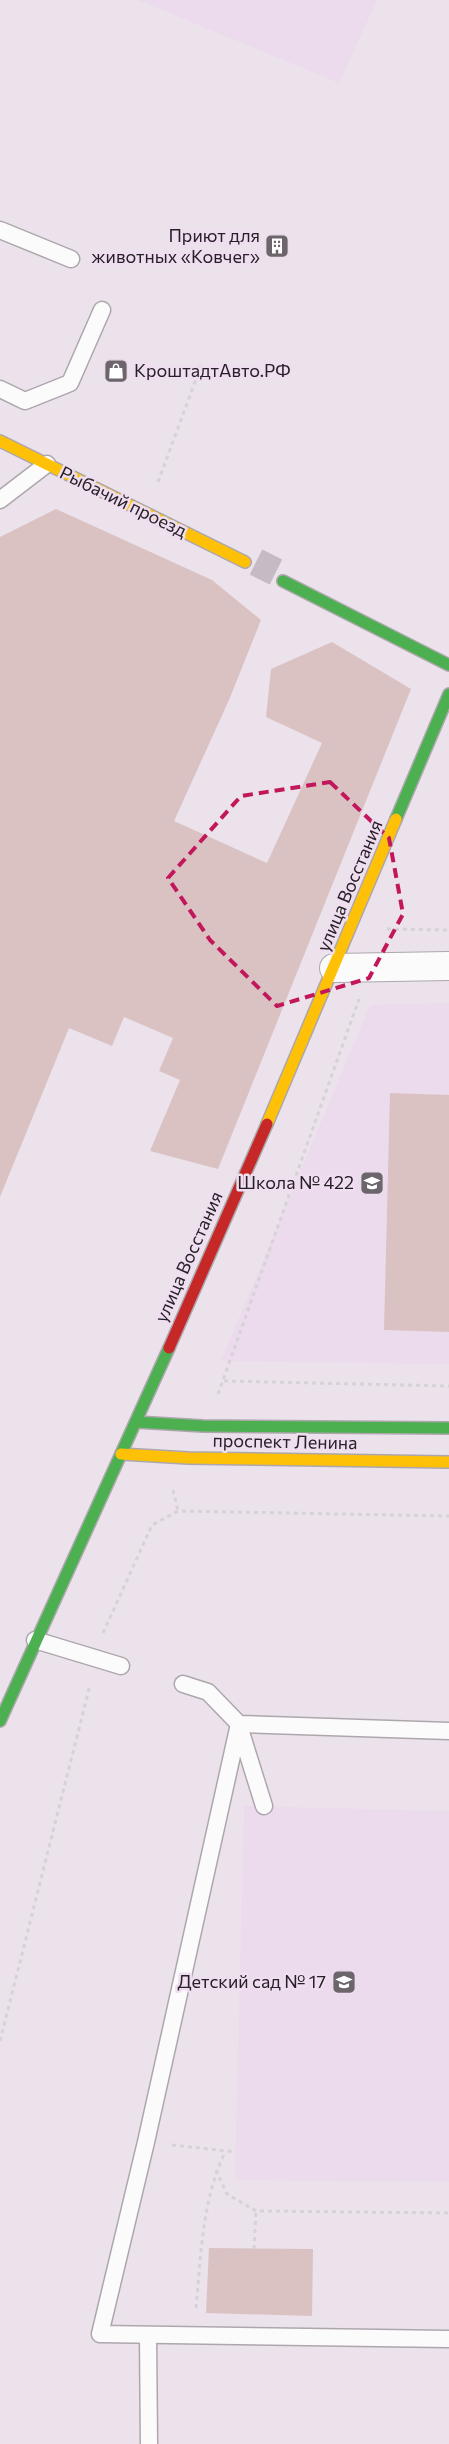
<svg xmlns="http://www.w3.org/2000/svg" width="449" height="2444" font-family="Commissioner,sans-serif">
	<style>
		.built { fill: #ecdbec }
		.green { fill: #dac2c3 }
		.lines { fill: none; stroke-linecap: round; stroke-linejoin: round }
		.street-tunnel { stroke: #c4bbc4; stroke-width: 28; stroke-dasharray: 28 14; stroke-linecap: butt }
		.lane-casing { stroke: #ada7ad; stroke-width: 19 }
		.street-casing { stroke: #ada7ad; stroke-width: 30 }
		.fast-casing { stroke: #ada7ad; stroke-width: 14 }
		.slow-casing { stroke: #ada7ad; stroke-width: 14 }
		.jam-casing { stroke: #ada7ad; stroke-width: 14 }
		.path { stroke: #d5d3d5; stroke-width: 3; stroke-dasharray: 4 4; stroke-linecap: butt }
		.lane { stroke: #fcfbfc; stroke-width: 16 }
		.street { stroke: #fcfbfc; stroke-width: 28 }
		.fast { stroke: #4caf50; stroke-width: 11 }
		.slow { stroke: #ffc107; stroke-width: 11 }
		.jam { stroke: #c62828; stroke-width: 11 }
		.marked { fill: none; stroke: #c2185b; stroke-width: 4; stroke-dasharray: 10 6; stroke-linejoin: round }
		.labels { text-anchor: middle; stroke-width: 5; stroke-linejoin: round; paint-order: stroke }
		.poi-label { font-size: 18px; fill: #272127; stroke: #efdeef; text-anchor: end }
		.street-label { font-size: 18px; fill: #272127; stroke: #efdeef }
	</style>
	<rect width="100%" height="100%" fill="#ebe2eb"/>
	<!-- built -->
	<g class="built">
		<path d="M138,0H377L339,83Z"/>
		<path d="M449,1003V1364L221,1361L370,1005Z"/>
		<path d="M244,1806L449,1811V2182L235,2180Z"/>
	</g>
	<!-- green -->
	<g class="green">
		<path d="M56,509L212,580L261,620L229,700L174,821L267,863L322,743L266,717L271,669L332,642L411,689L218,1169L150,1151L180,1080L159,1071L173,1038L124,1017L112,1046L69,1028L0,1197V537Z"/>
		<path d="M390,1093L449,1095V1332L384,1330Z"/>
		<path d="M209,2248L313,2249L312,2316L206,2313Z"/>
	</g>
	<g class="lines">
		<!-- street-tunnel -->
		<path class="street-tunnel" d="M256,562L276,572"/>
		<!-- lane casing -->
		<g class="lane-casing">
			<g id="lane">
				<path d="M0,230L71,259"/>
				<path d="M0,389L25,401L70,383L102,310"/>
				<path d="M0,500L47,464"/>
				<path d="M35,1640L121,1666"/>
				<path d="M183,1684L208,1692L239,1724L449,1731"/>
				<path d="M239,1724L146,2142L100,2334L449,2339"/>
				<path d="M239,1726L264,1806"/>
				<path d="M148,2336L149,2444"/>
			</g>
		</g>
		<!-- street casing -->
		<g class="street-casing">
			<path id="street" d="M334,968L449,966"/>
		</g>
		<!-- fast casing -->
		<g class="fast-casing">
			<g id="fast">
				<path d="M283,581L449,665"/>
				<path d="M396,819L449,694"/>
				<path d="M136,1422L203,1426L449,1428"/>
				<path d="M0,1721L169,1348"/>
			</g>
		</g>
		<!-- slow casing -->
		<g class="slow-casing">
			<g id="slow">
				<path d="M0,441L245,562"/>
				<path d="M267,1124L396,819"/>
				<path d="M121,1454L188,1458L449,1462"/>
			</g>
		</g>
		<!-- jam casing -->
		<g class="jam-casing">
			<path id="jam" d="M169,1348L267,1124"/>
		</g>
		<!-- path -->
		<g class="path">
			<path d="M158,482L202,363"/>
			<path d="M387,929L449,930"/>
			<path d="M224,1381L449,1386"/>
			<path d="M218,1394L359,999"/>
			<path d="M173,1490L178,1511"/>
			<path d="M103,1633L152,1525L178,1511L449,1516"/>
			<path d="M0,2041L90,1685"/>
			<path d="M172,2145L236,2152"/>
			<path d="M216,2170L227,2194L256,2211L449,2213"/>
			<path d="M254,2249L256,2211"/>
			<path d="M196,2308C201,2255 202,2201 225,2152"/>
		</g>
		<!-- lane -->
		<use href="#lane" class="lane"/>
		<!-- street -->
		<use href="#street" class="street"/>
		<!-- fast -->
		<use href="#fast" class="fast"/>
		<!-- slow -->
		<use href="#slow" class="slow"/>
		<!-- jam -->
		<use href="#jam" class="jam"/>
	</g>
	<!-- marked area -->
	<path class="marked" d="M330,782L389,838L403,914L369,978L277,1006L210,940L168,878L241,796Z"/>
	<!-- icons -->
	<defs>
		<g id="building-square" transform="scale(1.25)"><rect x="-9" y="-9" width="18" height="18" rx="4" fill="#6c656c" stroke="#efdeef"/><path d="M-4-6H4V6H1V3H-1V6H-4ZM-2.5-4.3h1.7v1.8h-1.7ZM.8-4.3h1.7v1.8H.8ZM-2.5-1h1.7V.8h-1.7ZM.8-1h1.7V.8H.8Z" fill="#fff"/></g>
		<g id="shop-square" transform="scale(1.25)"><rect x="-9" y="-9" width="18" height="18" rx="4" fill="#6c656c" stroke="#efdeef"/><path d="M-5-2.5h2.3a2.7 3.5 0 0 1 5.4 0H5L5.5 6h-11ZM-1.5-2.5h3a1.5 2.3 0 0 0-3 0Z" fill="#fff"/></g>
		<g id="school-square" transform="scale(1.25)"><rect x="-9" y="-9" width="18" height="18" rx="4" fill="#6c656c" stroke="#efdeef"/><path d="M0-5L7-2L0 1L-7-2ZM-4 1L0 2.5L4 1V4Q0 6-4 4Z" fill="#fff"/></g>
	</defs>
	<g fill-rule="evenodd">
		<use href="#building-square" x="277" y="246"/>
		<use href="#shop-square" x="116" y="371"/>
		<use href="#school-square" x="372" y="1183"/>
		<use href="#school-square" x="344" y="1982"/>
	</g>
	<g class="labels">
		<!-- poi labels -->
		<g class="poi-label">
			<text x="260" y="242">Приют для<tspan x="260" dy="21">животных «Ковчег»</tspan></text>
			<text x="134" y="377" text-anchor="start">КроштадтАвто.РФ</text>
			<text x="354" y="1189">Школа № 422</text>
			<text x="326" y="1988">Детский сад № 17</text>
		</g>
		<!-- street labels -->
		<g class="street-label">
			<text transform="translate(123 502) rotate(26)" y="6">Рыбачий проезд</text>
			<text transform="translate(350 886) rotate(-67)" y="6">улица Восстания</text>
			<text transform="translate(189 1257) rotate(-66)" y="6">улица Восстания</text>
			<text transform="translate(285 1442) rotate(1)" y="6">проспект Ленина</text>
		</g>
	</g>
</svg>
